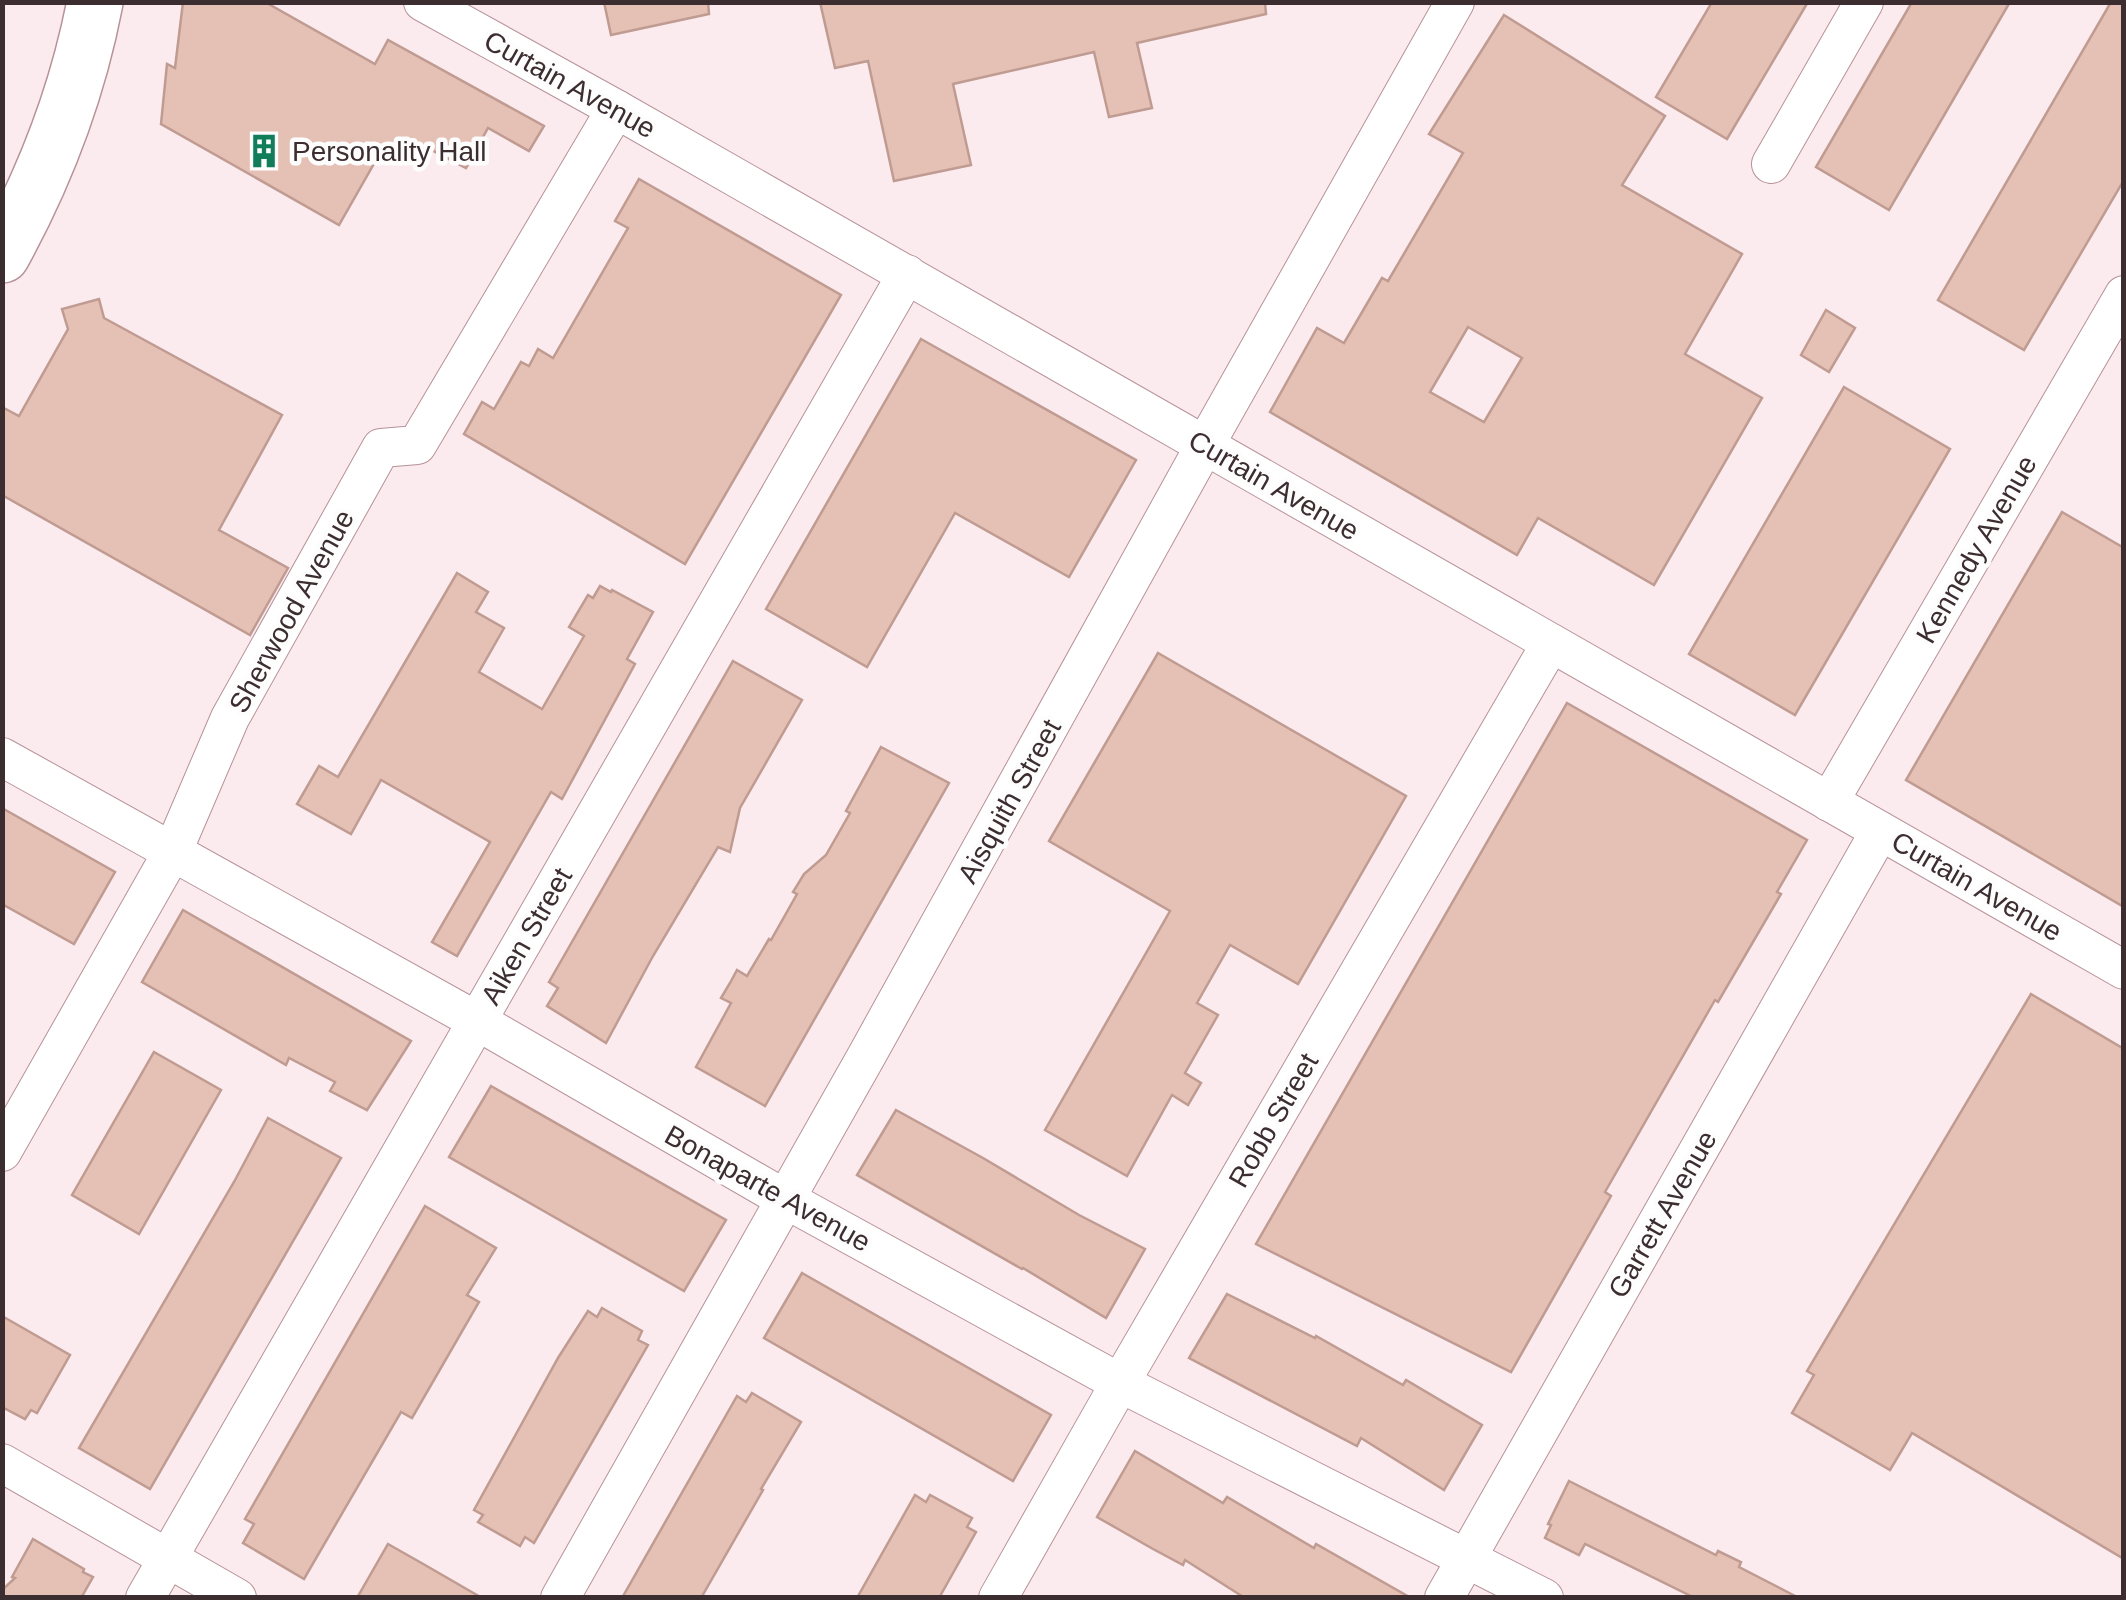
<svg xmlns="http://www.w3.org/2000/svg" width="2126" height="1600" font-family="Arial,sans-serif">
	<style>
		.building { fill: #e4c0b5; stroke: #bf9b91; stroke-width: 2.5; fill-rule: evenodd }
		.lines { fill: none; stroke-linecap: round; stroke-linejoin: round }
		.minor-casing { stroke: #b69299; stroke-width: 40 }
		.primary-casing { stroke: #b69299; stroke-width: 58 }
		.minor { stroke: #fff; stroke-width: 38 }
		.primary { stroke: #fff; stroke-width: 55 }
		.labels { text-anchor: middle; stroke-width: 9; stroke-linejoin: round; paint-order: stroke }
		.street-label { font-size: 28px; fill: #3c2d30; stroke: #fdfdfd }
		.poi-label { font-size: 28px; fill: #3c2d30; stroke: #fdfdfd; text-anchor: start }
	</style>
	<rect width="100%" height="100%" fill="#fcebee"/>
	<!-- building -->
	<g class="building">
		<path d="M183,2H265L375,64L388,40L544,126L529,151L488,128L466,168L414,141L404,159L383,148L339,225L161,124L167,64L175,68Z"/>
		<path d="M604,2H708L709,14L611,35Z"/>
		<path d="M820,2H1265L1266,14L1137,43L1152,108L1109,117L1094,52L953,84L971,165L894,181L868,61L835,68Z"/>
		<path d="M1712,2H1808L1727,139L1656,97Z"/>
		<path d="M1912,2H2010L1889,210L1816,167Z"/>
		<path d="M2111,2H2124V180L2024,350L1938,300Z"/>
		<path d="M1504,15L1665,116L1622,185L1742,254L1685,354L1762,398L1654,585L1538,518L1517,555L1270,412L1317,328L1344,343L1382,278L1388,281L1463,153L1429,134ZM1468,327L1522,358L1484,422L1430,392Z"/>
		<path d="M639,179L841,295L685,564L464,434L482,402L494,409L521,362L529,366L538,349L553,358L628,228L615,221Z"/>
		<path d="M99,299L104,318L282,415L219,530L288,568L250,635L2,495V407L19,416L68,329L62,309Z"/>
		<path d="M1826,310L1855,328L1829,372L1801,355Z"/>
		<path d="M921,339L1136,460L1069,577L955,513L867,667L766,609Z"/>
		<path d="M1844,387L1950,449L1795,715L1689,654Z"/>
		<path d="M2062,512L2124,548V907L1906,780Z"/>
		<path d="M457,573L488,592L476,612L504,628L479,672L542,709L584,636L569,627L588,595L593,598L600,586L611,592L612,590L653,612L627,659L635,664L562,799L551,792L457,956L432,942L490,842L381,780L351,834L297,804L319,766L338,777Z"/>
		<path d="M1158,653L1406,796L1298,984L1230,945L1197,1003L1218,1015L1185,1073L1201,1083L1188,1105L1172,1095L1127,1176L1045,1130L1170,911L1049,841Z"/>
		<path d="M733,661L802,700L740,808L730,852L718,847L653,956L606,1043L547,1006L558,988L549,982Z"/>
		<path d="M1567,703L1807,840L1777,892L1781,894L1718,1002L1715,1000L1605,1192L1611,1196L1511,1372L1256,1244Z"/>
		<path d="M881,747L949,783L765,1106L696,1067L731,1003L721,998L730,983L737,970L747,976L769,939L771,940L797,894L793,892L804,874L826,855L850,813L846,811Z"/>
		<path d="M2,808L115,872L74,944L2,904Z"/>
		<path d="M183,910L411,1041L367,1110L330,1091L335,1082L289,1058L286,1065L142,982Z"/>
		<path d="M2031,994L2124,1049V1559L1912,1433L1890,1470L1792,1413L1814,1375L1807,1371Z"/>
		<path d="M154,1052L221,1090L139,1234L72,1195Z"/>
		<path d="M491,1086L726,1220L684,1291L449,1157Z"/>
		<path d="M896,1110L983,1158L1079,1215L1145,1249L1106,1318L1023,1268L1022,1269L857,1175Z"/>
		<path d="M268,1118L341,1158L150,1489L79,1448L234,1182Z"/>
		<path d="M425,1206L496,1248L467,1295L479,1302L412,1418L401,1412L304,1579L243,1543L254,1524L245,1519Z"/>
		<path d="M802,1273L1051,1415L1013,1481L764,1338Z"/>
		<path d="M1227,1294L1315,1338L1316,1336L1403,1385L1406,1380L1482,1425L1444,1490L1361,1438L1357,1446L1189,1358Z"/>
		<path d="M602,1308L642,1331L638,1340L648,1345L534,1543L525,1537L520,1546L478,1522L483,1515L474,1510L558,1358L588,1311L597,1317Z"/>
		<path d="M2,1316L70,1355L37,1413L31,1410L25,1419L2,1407Z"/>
		<path d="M752,1393L801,1422L761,1489L763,1490L701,1598H622L737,1396L746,1402Z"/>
		<path d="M1135,1451L1223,1503L1227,1497L1314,1548L1316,1544L1411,1598H1245L1185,1560L1183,1565L1153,1549L1097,1517Z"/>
		<path d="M1569,1481L1716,1555L1718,1551L1741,1562L1739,1567L1799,1598H1695L1585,1544L1579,1555L1545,1538L1551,1525L1548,1524Z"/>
		<path d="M915,1495L926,1502L930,1495L972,1518L967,1527L976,1532L939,1598H857Z"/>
		<path d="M33,1539L84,1569L83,1572L93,1577L81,1598H2V1590L15,1578L12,1577Z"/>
		<path d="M388,1544L425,1565L482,1598H357Z"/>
	</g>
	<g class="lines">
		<!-- minor casing -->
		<g class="minor-casing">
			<g id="minor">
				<path d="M423,2L616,109L2124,970"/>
				<path d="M1771,164L1864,2"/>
				<path d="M2,757L477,1021L785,1199L1120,1383L1544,1598"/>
				<path d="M1829,802L2124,295"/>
				<path d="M2,1152L173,851L230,718L381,448L417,445L616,109"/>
				<path d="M2,1463L237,1598"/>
				<path d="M145,1598L907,274"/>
				<path d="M560,1598L867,1055L1205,445L1455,2"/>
				<path d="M998,1598L1120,1383L1551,643"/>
				<path d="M1444,1598L1880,831"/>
			</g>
		</g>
		<!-- primary casing -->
		<g class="primary-casing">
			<path id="primary" d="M2,255C45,177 78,90 95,2"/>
		</g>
		<!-- minor -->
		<use href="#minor" class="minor"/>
		<!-- primary -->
		<use href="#primary" class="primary"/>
	</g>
	<!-- icons -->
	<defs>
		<g id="building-bare" transform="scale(2.7)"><path d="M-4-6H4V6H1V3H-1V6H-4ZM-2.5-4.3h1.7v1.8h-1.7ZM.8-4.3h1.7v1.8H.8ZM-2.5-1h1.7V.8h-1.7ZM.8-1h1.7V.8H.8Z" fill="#117d59" stroke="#fdfdfd" stroke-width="2.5" paint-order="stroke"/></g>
	</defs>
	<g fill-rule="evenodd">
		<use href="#building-bare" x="264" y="151"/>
	</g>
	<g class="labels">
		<!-- street labels -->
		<g class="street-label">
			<text transform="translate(570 84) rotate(29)" y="10">Curtain Avenue</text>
			<text transform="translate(1274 485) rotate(30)" y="10">Curtain Avenue</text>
			<text transform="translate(1976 549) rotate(-60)" y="10">Kennedy Avenue</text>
			<text transform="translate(291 611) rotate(-61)" y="10">Sherwood Avenue</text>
			<text transform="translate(1009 801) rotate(-61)" y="10">Aisquith Street</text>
			<text transform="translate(1977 886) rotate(30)" y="10">Curtain Avenue</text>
			<text transform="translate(526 936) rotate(-60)" y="10">Aiken Street</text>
			<text transform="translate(1273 1120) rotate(-60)" y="10">Robb Street</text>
			<text transform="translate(768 1188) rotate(29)" y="10">Bonaparte Avenue</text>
			<text transform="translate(1662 1214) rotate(-60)" y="10">Garrett Avenue</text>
		</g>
		<!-- poi labels -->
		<g class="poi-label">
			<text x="292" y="161">Personality Hall</text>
		</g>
	</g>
	<!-- border -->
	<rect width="2126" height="1600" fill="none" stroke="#3c2d30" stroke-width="10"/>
</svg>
